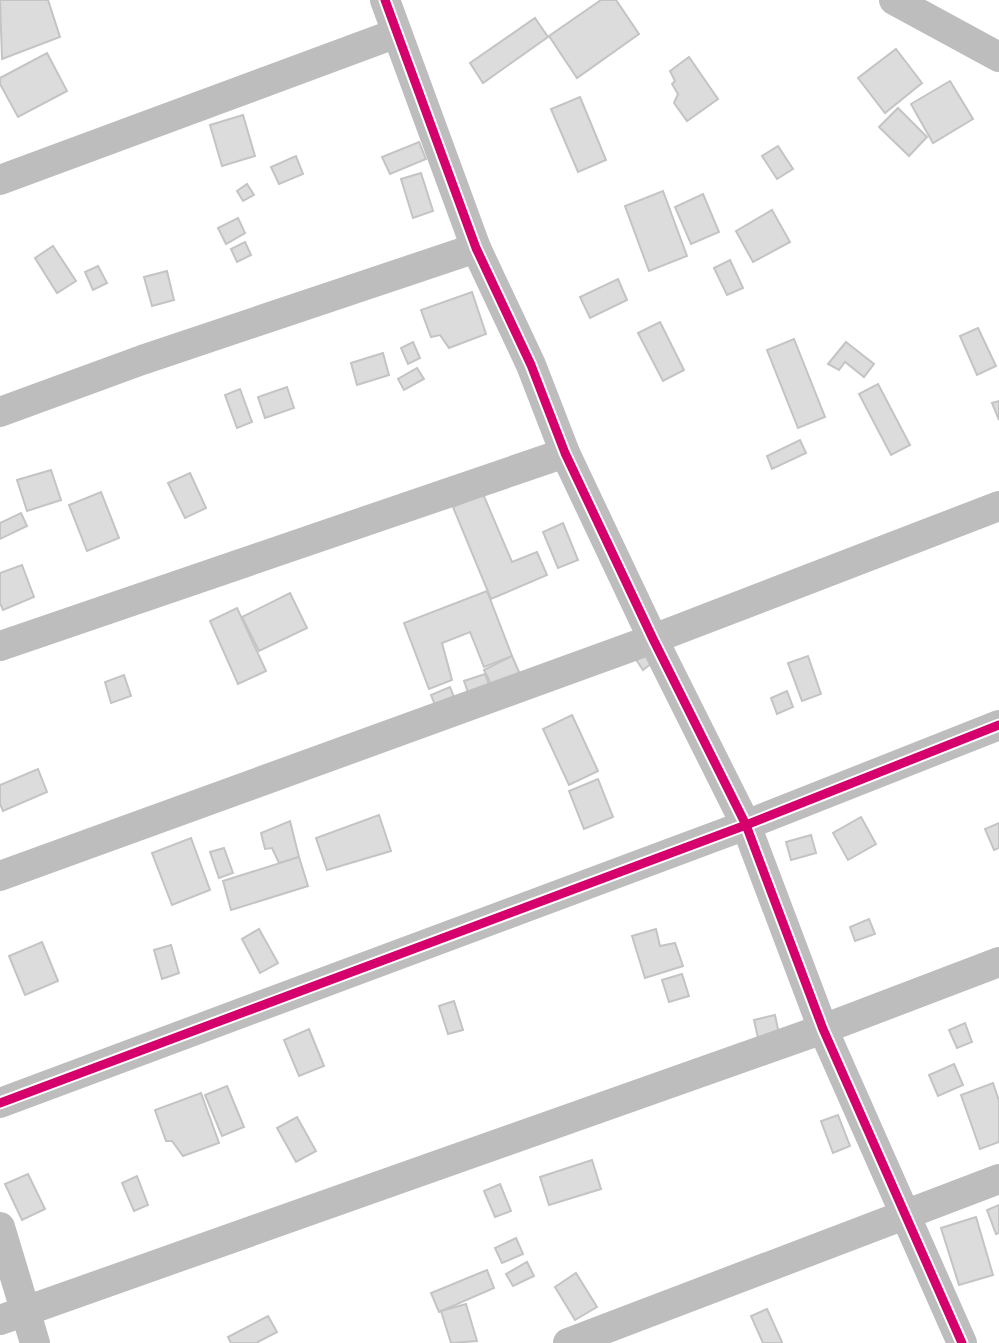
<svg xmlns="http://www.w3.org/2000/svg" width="999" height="1343" font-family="Figtree,sans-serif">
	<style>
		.building { fill: #dcdcdc; stroke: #c4c4c4; stroke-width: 2 }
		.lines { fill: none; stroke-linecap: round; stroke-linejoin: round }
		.minor { stroke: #bdbdbd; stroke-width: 30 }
		.cycleway-casing { stroke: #fff; stroke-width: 13 }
		.cycleway { stroke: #d6006c; stroke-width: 9 }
	</style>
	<rect width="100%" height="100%" fill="#fff"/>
	<!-- building -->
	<g class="building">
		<path d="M0,0H48L60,37L2,59Z"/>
		<path d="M601,0H616L639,34L577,78L549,36Z"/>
		<path d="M535,18L548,37L483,83L470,63Z"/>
		<path d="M896,49L922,83L885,113L858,78Z"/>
		<path d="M47,53L67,91L18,117L0,84V78Z"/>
		<path d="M689,57L718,99L687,121L674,103L678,94L672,84L675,81L670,71Z"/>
		<path d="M950,81L973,119L933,143L911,104Z"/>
		<path d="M580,97L606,160L578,172L551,109Z"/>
		<path d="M898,108L927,137L909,156L879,127Z"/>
		<path d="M243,115L255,156L222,166L210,125Z"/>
		<path d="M419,142L426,159L390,174L382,157Z"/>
		<path d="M778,146L793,169L777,179L762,156Z"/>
		<path d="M296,156L303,174L279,184L271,167Z"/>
		<path d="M421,173L433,211L413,218L401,179Z"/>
		<path d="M247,184L254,195L243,201L237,191Z"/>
		<path d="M663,191L687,256L649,271L625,206Z"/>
		<path d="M703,194L719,232L691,244L675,207Z"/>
		<path d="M772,210L790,242L753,262L736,231Z"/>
		<path d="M238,218L245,233L226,244L218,228Z"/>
		<path d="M245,242L251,255L237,262L231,249Z"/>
		<path d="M53,246L76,281L57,293L35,258Z"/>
		<path d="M730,260L743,288L727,295L714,268Z"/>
		<path d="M98,266L107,283L93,290L85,272Z"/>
		<path d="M167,271L174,300L152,306L144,277Z"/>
		<path d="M618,279L627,300L590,318L580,297Z"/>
		<path d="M472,292L486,334L449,348L440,335L431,337L421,310Z"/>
		<path d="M660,322L684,370L663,381L638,333Z"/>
		<path d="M978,328L996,366L977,375L960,336Z"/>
		<path d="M794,339L825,417L798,428L767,350Z"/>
		<path d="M413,342L420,358L408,364L401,348Z"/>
		<path d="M846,342L874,364L864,377L845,362L839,370L828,364Z"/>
		<path d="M383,353L389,375L357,385L351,363Z"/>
		<path d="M417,368L424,379L404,390L398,379Z"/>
		<path d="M878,384L910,445L891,455L859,394Z"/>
		<path d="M287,387L294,408L265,418L258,397Z"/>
		<path d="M240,389L252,422L237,428L225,395Z"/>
		<path d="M999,401V420L992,403Z"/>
		<path d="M800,440L806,453L772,469L767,456Z"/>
		<path d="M51,470L61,500L27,511L17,480Z"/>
		<path d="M190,473L206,508L185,518L168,483Z"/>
		<path d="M101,492L119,538L87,551L69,505Z"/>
		<path d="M483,494L512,562L537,552L547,575L491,599L453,507Z"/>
		<path d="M21,513L27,526L0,539V523Z"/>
		<path d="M563,523L578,560L558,568L543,532Z"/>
		<path d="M22,565L34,597L3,610L0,603V573Z"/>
		<path d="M487,591L512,656L484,667L470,632L442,643L452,680L429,689L404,623Z"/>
		<path d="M290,593L307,628L259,651L242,617Z"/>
		<path d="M237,608L266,671L238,684L210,621Z"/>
		<path d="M649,647L657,659L643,670L635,658Z"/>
		<path d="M512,656L523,681L496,694L484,670Z"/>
		<path d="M808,656L821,694L802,701L788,663Z"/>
		<path d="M485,674L491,690L470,698L464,681Z"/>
		<path d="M124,675L131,696L111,703L105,682Z"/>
		<path d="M450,687L456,702L437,710L431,695Z"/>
		<path d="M787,691L793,707L777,714L771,698Z"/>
		<path d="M572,715L598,771L569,785L543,729Z"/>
		<path d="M38,769L47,792L3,811L0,804V785Z"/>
		<path d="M598,779L613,817L584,829L569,791Z"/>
		<path d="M379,815L391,851L327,870L316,838Z"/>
		<path d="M861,817L876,844L848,860L833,833Z"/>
		<path d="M290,821L299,857L279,863L272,848L265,849L261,833Z"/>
		<path d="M999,823V848L994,850L985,829Z"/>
		<path d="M811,835L816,853L791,860L786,842Z"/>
		<path d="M191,838L210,890L172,905L152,853Z"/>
		<path d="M224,848L233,873L219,878L210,852Z"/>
		<path d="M299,857L308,886L231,910L223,881Z"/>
		<path d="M869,919L875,934L855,941L850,927Z"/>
		<path d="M259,929L278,963L260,973L242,939Z"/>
		<path d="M656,929L660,946L675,943L683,966L645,978L632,936Z"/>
		<path d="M42,942L58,981L25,995L9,956Z"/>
		<path d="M171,945L179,973L162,979L154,950Z"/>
		<path d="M682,974L689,996L669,1002L662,980Z"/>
		<path d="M454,1001L463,1030L448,1034L439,1006Z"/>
		<path d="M775,1015L779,1034L758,1038L754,1020Z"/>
		<path d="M965,1023L972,1042L957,1048L949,1030Z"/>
		<path d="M309,1029L324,1066L299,1076L284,1040Z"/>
		<path d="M954,1064L963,1085L938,1096L929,1075Z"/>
		<path d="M993,1083L999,1101V1142L980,1149L961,1095Z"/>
		<path d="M227,1086L244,1127L222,1136L205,1095Z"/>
		<path d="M201,1093L219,1143L183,1156L172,1141H166L155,1110Z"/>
		<path d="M838,1115L850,1146L833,1153L821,1121Z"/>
		<path d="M297,1117L316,1151L296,1162L277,1128Z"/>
		<path d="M592,1160L601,1189L549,1205L540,1177Z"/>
		<path d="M28,1174L45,1209L22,1220L5,1184Z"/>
		<path d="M137,1176L148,1205L134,1211L122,1183Z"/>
		<path d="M500,1184L511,1211L495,1217L484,1191Z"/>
		<path d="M999,1205V1233L996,1234L987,1210Z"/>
		<path d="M976,1217L993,1275L959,1285L941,1228Z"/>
		<path d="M516,1238L523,1254L502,1263L495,1248Z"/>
		<path d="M527,1262L534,1276L513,1286L506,1274Z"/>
		<path d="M487,1270L494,1288L439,1312L431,1293Z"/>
		<path d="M576,1273L597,1307L575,1320L555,1287Z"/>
		<path d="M466,1304L477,1341L451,1343L441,1311Z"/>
		<path d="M767,1309L782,1342L780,1343H763L751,1316Z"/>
		<path d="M268,1316L277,1332L256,1343H231L228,1337Z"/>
	</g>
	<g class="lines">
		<!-- minor -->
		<g class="minor">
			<path d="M385,0L476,248L531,365L565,453L653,639L746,825L823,1029L962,1343"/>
			<path d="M894,0L999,57"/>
			<path d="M0,180L397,33"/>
			<path d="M0,412L142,360L476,248"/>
			<path d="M0,646L565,453"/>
			<path d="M0,876L653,639L999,506"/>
			<path d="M0,1103L746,825L999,725"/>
			<path d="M0,1227L35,1343"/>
			<path d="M0,1320L823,1029L999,962"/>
			<path d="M568,1343L999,1179"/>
		</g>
		<!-- cycleway casing -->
		<g class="cycleway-casing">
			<g id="cycleway">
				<path d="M385,0L476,248L531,365L565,453L653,639L746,825L823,1029L962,1343"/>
				<path d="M0,1103L746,825L999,725"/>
			</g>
		</g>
		<!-- cycleway -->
		<use href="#cycleway" class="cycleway"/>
	</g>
</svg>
